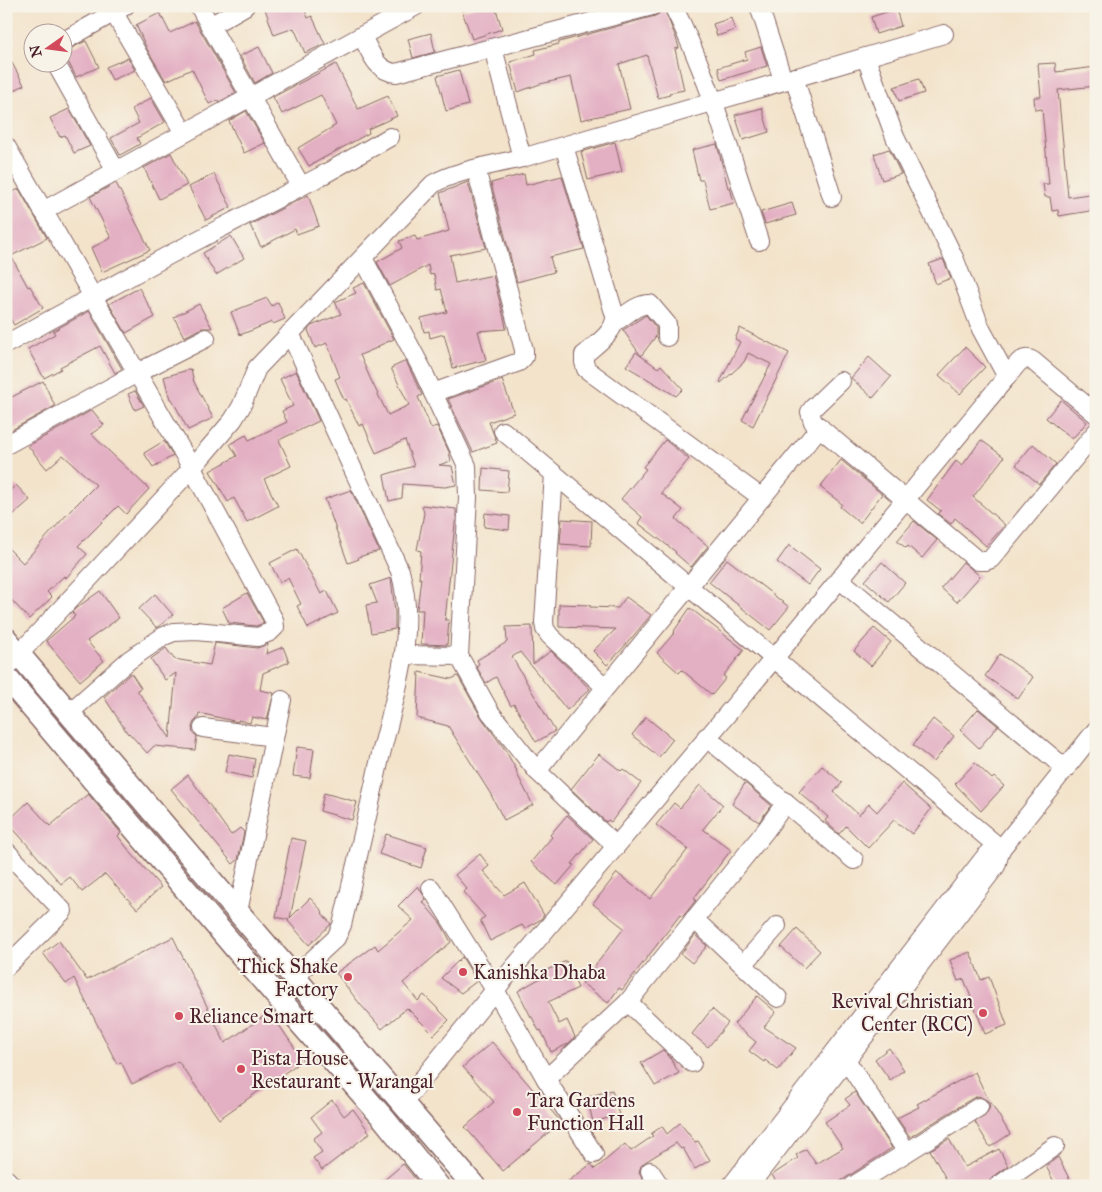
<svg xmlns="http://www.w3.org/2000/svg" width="1102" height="1192" font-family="'IM FELL Great Primer',serif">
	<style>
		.building { fill: #e3afc3 }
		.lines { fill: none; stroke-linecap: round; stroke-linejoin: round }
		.minor-casing { stroke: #856463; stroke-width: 20 }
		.major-casing { stroke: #856463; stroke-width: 25 }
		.minor { stroke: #fff; stroke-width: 18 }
		.major { stroke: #fff; stroke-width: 22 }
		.poi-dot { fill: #d1495b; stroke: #f7f3e8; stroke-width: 2 }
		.labels { text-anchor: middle; stroke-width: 4; stroke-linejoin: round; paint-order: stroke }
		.poi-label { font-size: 20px; fill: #4a1f2b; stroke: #f7f3e8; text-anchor: start }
	</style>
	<rect width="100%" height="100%" fill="#f7f3e8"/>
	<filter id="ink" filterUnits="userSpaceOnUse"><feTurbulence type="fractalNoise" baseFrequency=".02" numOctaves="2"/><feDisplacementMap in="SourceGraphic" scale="10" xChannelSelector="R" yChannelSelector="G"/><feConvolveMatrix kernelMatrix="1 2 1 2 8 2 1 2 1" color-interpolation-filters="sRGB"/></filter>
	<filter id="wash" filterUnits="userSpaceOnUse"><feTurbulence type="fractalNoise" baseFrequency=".0096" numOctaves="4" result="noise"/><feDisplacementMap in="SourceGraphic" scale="20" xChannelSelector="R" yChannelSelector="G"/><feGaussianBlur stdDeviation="1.12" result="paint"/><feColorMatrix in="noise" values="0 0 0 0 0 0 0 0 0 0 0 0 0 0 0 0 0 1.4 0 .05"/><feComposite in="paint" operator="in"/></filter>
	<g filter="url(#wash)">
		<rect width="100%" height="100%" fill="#f3e3cb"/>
		<g id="blocks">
			<!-- building -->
			<g class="building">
				<path d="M264,6H303L308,18L312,16L325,44L305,53L294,28L274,35Z"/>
				<path d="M477,6H495L502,29L472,39L462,11Z"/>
				<path d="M663,6L676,38L679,48L675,49L684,90L669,93L670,95L658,98L647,55L619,64L630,109L581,120L571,77L540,84L518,92L510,62L536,54L535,50L559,44V42L655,16L660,13Z"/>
				<path d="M896,9L901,26L876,34L871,17Z"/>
				<path d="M160,13L170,33L195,21L236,93L219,102L218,100L209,104L192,69L166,81L147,49L136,25Z"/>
				<path d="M731,18L735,30L717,36L713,24Z"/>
				<path d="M431,33L435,52L413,58L408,39Z"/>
				<path d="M86,41L99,67L76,77L63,52Z"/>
				<path d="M259,47L272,73L255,83L240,56Z"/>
				<path d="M761,47L767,66L721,80L718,68L747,59L745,52Z"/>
				<path d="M6,52L24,85L6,95Z"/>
				<path d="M128,58L135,70L112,80L106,67Z"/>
				<path d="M1055,63L1056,72L1096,67V86L1058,90L1068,197L1096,193V210L1059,216L1058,210L1052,211L1050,197H1045L1043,184H1049L1042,109L1035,110L1034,97H1041L1038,64Z"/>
				<path d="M336,64L358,109L388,96L397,116L368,129L369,133L309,166L298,148L336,125L321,95L282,114L273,97Z"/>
				<path d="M459,70L468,105L446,111L437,76Z"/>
				<path d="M919,79L924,93L899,101L894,87Z"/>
				<path d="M151,98L165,122L137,138L140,144L120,155L111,138L139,123L132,109Z"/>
				<path d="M762,108L769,132L743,140L735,115Z"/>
				<path d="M69,109L90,146L74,153L65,135L60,137L50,118Z"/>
				<path d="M246,111L265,143L244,153L229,121Z"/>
				<path d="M615,142L622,172L588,180L581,152Z"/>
				<path d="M717,144L728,188L730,187L734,203L710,209L703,180H699L692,150Z"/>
				<path d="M889,149L901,174L882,180L874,154Z"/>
				<path d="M171,153L187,185L159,199L144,168Z"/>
				<path d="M214,174L231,207L206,220L189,187Z"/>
				<path d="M524,174L526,185L562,176L584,249L550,257L554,272L517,282L491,183Z"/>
				<path d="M468,182L486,248L450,255L455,283L493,275L505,322L506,329L478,331L486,360L453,368L444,334L430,338L429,331L424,332L421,318L447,312L441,289L437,290L434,274L430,275L428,265L390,286L377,262L402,248L399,241L415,236L417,240L449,231L440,193Z"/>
				<path d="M116,183L150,250L102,272L91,248L111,238L90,197Z"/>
				<path d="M19,189L47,238L11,256L28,287L30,286L43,308L14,325L6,312V195Z"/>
				<path d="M308,195L319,226L297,234L295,229L261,247L250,225Z"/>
				<path d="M792,203L796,215L765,224L761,212Z"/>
				<path d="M231,236L244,258L216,275L203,253Z"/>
				<path d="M943,259L951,278L936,284L929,264Z"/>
				<path d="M364,283L394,339L378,346L379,347L360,355L370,378L388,415L409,405L391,368L406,361L422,395L418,397L431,428L437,426L449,452L451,461L439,465L452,466L456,485L445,487L403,484L402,498L389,501L384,475L414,466L405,440L376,453L363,424L359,426L346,399L344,400L335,379L340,377L327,343L315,348L308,330L311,326L341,314L335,302L356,293L353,288Z"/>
				<path d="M139,288L155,317L126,333L109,304Z"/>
				<path d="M267,298L272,306L278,302L285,319L273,324L272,322L240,335L231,312Z"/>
				<path d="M199,304L212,328H202L184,337L174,317Z"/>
				<path d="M89,311L122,369L115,373L100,346L60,367L61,369L44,378L28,349L55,334L53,331Z"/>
				<path d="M646,315L656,328V336L641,356L658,368L661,365L683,389L676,396L626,366L636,352L641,356L623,330Z"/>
				<path d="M740,328L789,353L753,426L742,420L771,364L748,353L744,362L721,383L720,382L740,342L735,339Z"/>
				<path d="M965,347L985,367L960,394L939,375Z"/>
				<path d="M869,357L891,377L873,398L851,378Z"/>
				<path d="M191,369L194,382L213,418L188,430L172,399H170L164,377Z"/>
				<path d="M296,371L319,421L279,440L291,466L264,479L278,506L247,522L234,498L228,502L210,471L237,456L230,444L246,435L249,440L287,422L282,411L293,406L280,379Z"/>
				<path d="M502,380L514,413L489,422L497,443L473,452L448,399Z"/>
				<path d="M43,381L55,406L6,433V400Z"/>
				<path d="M135,391L144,406L135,410L128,394Z"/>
				<path d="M1061,400L1087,422L1072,439L1046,418Z"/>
				<path d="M92,410L104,425L91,434L149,489L126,514L118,506L78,546L87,554L66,578L64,576L47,592L52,597L29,619L6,594V546L23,563L70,511L96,485L63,455L47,469L28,446Z"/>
				<path d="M665,440L689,459L661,493L683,510L676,519L708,546L691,567L675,553L676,552L638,523L642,517L621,499L646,469L643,467Z"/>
				<path d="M981,440L1004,457L973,497L1005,525L986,546L955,518L951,524L938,514L941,511L927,500L956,461L962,466Z"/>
				<path d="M164,441L173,456L153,467L144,453Z"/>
				<path d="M1033,444L1056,464L1039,484L1016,465Z"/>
				<path d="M841,460L882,494L860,523L840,507L842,504L820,487Z"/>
				<path d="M483,468L509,471L507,492L482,490Z"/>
				<path d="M16,485L30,500L6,521V494Z"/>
				<path d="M351,490L379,551L358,557L359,559L348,563L325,499Z"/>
				<path d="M422,505L456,509V514L445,620H449L447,645L421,644L423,610H417L421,578L419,579L421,551L417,550L424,513Z"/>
				<path d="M485,513L510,516L509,530L484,527Z"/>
				<path d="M562,519L592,521L591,546L560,544Z"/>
				<path d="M914,521L937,540L922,558L908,546L906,548L897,541Z"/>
				<path d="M789,545L820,569L808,585L777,562Z"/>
				<path d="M297,549L321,594L327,591L338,613L308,628L297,606L301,604L288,578L280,582L270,563Z"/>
				<path d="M727,559L789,607L770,630L709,582Z"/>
				<path d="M882,562L905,583L889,602L865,581Z"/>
				<path d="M963,562L980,576L957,602L941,588Z"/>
				<path d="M391,578L395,612V629L371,633L366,605L377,603L370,585Z"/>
				<path d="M100,591L119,618L87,641L104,661L80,681L46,641L75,616L72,612L76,608Z"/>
				<path d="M247,593L264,623L256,626L229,623L222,608Z"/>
				<path d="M155,594L173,615L157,628L139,609Z"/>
				<path d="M626,597L651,615L623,648L607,665L593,651L616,629L559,627V604L590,605V607L618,608Z"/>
				<path d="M690,608L744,650L723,676L726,678L712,695L682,670L679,673L657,653L675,632L674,631Z"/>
				<path d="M532,626L533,664L551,651L590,689L567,710L520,652L512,657L555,731L536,742L514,704L511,706L496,677L486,683L476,666L479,664L477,660L507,642L506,627Z"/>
				<path d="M874,628L891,642L871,666L854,651Z"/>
				<path d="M215,643L257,648L268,644L266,654L283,647L289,662L263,673L260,690L274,693L267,720L252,717L250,723L238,720V722L199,713L198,718L194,722L192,727L193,733L197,736L195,750L154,746L147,753L129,733L128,734L104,697L131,673L141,688L137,690L170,738L176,673L165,680L151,659L166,648L174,659L210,665Z"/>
				<path d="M1000,654L1033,677L1018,699L985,676Z"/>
				<path d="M419,672L451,679L458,676L481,717L504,748L517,771L516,772L533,805L504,820L490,793L448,726L417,718Z"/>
				<path d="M978,709L998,726L979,748L960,730Z"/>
				<path d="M646,717L673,739L659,757L632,735Z"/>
				<path d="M933,719L954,736L934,762L913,745Z"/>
				<path d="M297,747L314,749L310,778L293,776Z"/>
				<path d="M229,754L255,759L252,778L225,772Z"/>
				<path d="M599,754L621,771L623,769L641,783L611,822L608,820L606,822L571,789Z"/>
				<path d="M975,763L992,779L994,777L1004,786L981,811L955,784Z"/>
				<path d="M822,766L842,783L834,792L859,815L869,804L877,812L902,783L931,809L912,834L894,820L868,848L846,826L839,834L825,821L828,817L799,792Z"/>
				<path d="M188,775L231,835L240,828L244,832L238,860L233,864L171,789Z"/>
				<path d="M745,783L771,805L759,822L732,804Z"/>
				<path d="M700,785L723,805L703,829L731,850L694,898L696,900L685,914L682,917L680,915L622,990L619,988L608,1003L582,983L624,928L593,904L617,873L650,899L688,849L656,825L674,803L680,808Z"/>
				<path d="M324,793L357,802L352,820L320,811Z"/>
				<path d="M88,794L121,833L118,836L131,853L161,887L137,909L105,874L82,892L70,877L61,884L25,842L7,822L28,802L50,826Z"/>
				<path d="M567,815L593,839L572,864L574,865L557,885L531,862L552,837L550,835Z"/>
				<path d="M386,834L427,847L421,868L379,854Z"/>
				<path d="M291,838L306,841L290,918L310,898L323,912L322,913L331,924L309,945L288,921L289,920L276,917Z"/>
				<path d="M480,854L489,866L483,871L504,895L525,883L544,915L541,919L525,929L522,925L490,941L480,920L485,917L463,892L467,889L455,875Z"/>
				<path d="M418,886L426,899L423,902L441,924L451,942L403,983L418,1001L424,995L449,1020L434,1035L407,1008L382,1029L360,1004L336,973L375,945L378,950L413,920L398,906Z"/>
				<path d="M797,929L820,951L804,968L781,947Z"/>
				<path d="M695,935L707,946L692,963L681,954Z"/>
				<path d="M173,937L225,1043L270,1012L303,1060L219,1119L178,1061L132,1084L121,1062L117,1064L74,978L66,984L43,953L59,941L87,980Z"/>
				<path d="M970,952L981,980L989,977L1007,1025L985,1034L964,979L958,981L950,960Z"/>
				<path d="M462,957L477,981L461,993L441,978Z"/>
				<path d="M566,961L578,988L548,1002L559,1024L567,1020L575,1037L568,1044L551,1052L541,1030L539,1031L532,1017H531L518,991L546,975L545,971Z"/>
				<path d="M757,996L776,1012L764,1027L796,1048L778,1070L765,1060L764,1062L749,1051L756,1042L734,1024Z"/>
				<path d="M712,1009L728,1023L708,1047L692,1034Z"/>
				<path d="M492,1042L561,1122L503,1171L465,1127L494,1102L463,1067Z"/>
				<path d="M889,1048L904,1070L890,1080L875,1059Z"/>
				<path d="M663,1050L669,1056L679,1073L655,1086L641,1063Z"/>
				<path d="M975,1072L985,1093L1010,1134L990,1147L975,1122L985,1116L990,1107L988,1101L979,1096L973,1098L910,1137L897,1118L919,1107L917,1104Z"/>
				<path d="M612,1090L619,1115L593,1122L587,1097Z"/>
				<path d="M855,1092L892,1148L833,1186H779L772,1175L798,1158L796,1155L806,1149L816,1164L843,1148L825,1122L850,1105L845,1099Z"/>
				<path d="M332,1100L344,1116L353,1109L370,1133L322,1170L313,1158L322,1152L313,1139L322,1132L311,1117Z"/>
				<path d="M680,1123L695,1142L698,1141L710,1160L695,1169L683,1148L681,1149L676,1143L645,1162L641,1166L639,1172L647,1186H562L591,1164L595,1169L625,1144L631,1151L653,1136L651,1134L662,1126L667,1134Z"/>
				<path d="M949,1139L965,1167L999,1149L1008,1166L992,1178L988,1186H950L930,1150Z"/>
				<path d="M1058,1157L1073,1186H1056L1046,1166Z"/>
				<path d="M403,1164L421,1186H377L395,1171Z"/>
			</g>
		</g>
	</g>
	<g filter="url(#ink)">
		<use href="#blocks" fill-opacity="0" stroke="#856463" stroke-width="1"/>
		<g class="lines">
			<!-- minor casing -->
			<g class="minor-casing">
				<g id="minor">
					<path d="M199,6L301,186"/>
					<path d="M673,6C711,81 733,162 759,241"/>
					<path d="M759,6L783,80"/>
					<path d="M114,13L184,133"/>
					<path d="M210,26L245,6"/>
					<path d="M362,36C371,53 376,71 396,73L652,6"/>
					<path d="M62,42L125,6"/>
					<path d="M493,48L522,158"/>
					<path d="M866,58L895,137L955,260L981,329L1007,377"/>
					<path d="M55,62L116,171"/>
					<path d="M794,77L832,197"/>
					<path d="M6,146L192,468L274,620L275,627L270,632L258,637L196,631L174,632L164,636L129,660L69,713"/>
					<path d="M564,146L615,316C616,332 595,345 584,355V362L586,369L762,498"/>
					<path d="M43,211L416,6"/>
					<path d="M363,258L422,369L467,466L468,498L459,656L490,712L537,771L616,846"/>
					<path d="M615,322C625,316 638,303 650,304L667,324V337"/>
					<path d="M290,333L400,571C418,632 394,699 380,758C368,814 355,869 342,925L336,938L294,977"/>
					<path d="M6,344L171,254L321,176L390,137"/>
					<path d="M841,381L813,408L810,412L813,422L978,561H986L991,559L1096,432"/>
					<path d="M433,393L519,362L524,357V350L476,169"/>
					<path d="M503,431L1001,849"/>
					<path d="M6,445L137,373L206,338"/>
					<path d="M554,474L544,622L545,629L550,636L605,687"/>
					<path d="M839,579L1066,769"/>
					<path d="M404,655L459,656"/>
					<path d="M6,668L192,468L233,420L241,407L257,368L433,184C454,171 497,164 522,158L944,34"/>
					<path d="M203,728L274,737"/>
					<path d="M706,737L854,860"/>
					<path d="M537,771L820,427"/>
					<path d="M6,851L63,911L6,967"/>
					<path d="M431,888L495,990L546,1079L594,1154"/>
					<path d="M238,912L282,700"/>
					<path d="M694,919L778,998"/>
					<path d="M743,965L777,926"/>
					<path d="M628,1002L692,1063"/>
					<path d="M846,1060L907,1152"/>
					<path d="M546,1079L628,1002L766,830L786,802"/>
					<path d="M403,1103L495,990L782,649L1019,362C1024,359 1027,357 1033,361L1096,414"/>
					<path d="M650,1171L660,1186"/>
					<path d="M6,1179L13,1186"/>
					<path d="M731,1186L984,858L990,852L1001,849"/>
					<path d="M749,1186L996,866L1001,849L1096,730"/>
					<path d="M853,1186L979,1107"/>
					<path d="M998,1186L1055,1146"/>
				</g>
			</g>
			<!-- major casing -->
			<g class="major-casing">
				<g id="major">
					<path d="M6,639L238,912L474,1186"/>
					<path d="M6,677L242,956L384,1119L438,1186"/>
				</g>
			</g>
			<!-- minor -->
			<use href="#minor" class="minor"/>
			<!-- major -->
			<use href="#major" class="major"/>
		</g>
	</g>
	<!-- markers -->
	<g class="poi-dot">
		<circle cx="463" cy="972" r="5"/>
		<circle cx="348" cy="977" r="5"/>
		<circle cx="983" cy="1013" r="5"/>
		<circle cx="179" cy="1016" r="5"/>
		<circle cx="241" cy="1069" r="5"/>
		<circle cx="517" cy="1112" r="5"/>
	</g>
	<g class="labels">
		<!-- poi labels -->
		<g class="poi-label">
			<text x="338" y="973" text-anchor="end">Thick Shake<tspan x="338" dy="23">Factory</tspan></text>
			<text x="473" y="979">Kanishka Dhaba</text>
			<text x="973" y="1008" text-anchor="end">Revival Christian<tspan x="973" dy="23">Center (RCC)</tspan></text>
			<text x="189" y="1023">Reliance Smart</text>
			<text x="251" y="1065">Pista House<tspan x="251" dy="23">Restaurant - Warangal</tspan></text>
			<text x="527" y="1107">Tara Gardens<tspan x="527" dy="23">Function Hall</tspan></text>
		</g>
	</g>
	<!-- margin -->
	<rect width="1102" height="1192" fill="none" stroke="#f7f3e8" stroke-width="25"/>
	<!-- north arrow -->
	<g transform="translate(48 48) rotate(256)"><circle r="24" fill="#f7f3e8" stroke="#b29e9c"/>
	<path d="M0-4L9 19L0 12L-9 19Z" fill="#d1495b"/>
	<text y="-8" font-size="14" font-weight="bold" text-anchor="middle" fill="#4a1f2b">N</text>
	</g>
</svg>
